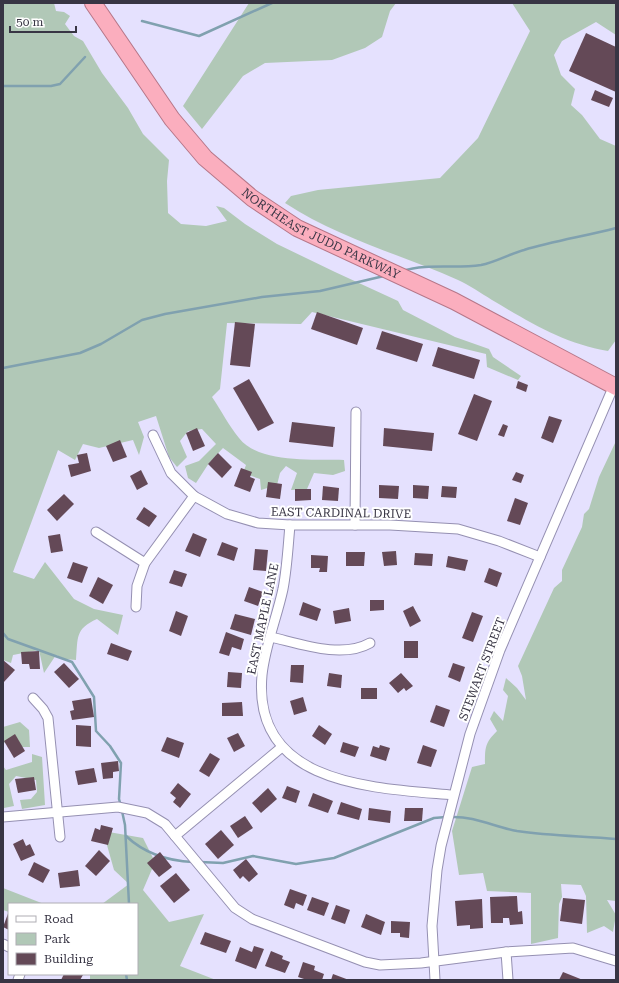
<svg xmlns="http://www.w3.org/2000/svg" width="619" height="983" font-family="'Roboto Serif',serif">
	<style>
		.green { fill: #b1c8b7 }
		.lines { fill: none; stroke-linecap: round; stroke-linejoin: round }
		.stream { stroke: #80a1af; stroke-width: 2.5 }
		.building { fill: #644957 }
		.minor-casing { stroke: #9590b2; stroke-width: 11 }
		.trunk-casing { stroke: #b67789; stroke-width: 18 }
		.minor { stroke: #fff; stroke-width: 9 }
		.trunk { stroke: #fbaebe; stroke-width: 16 }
		.labels { text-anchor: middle; stroke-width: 4; stroke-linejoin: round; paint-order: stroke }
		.street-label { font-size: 12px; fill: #383544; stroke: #fff }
	</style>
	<rect width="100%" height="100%" fill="#e5e1fe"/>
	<!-- green -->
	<g class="green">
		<path d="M3,3H54L56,11L64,12L70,16L65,24L74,36L83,41L102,73L128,108L143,134L169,160L167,181L168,213L181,224L206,226L227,221L216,206L224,208L245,224L277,244L335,272L398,301L403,310L455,337L489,349L493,357L521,376L518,380L487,367L486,354L312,312L301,324L227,323L220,389L212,397C221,410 229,426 239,438C259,464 315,459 344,460L345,471L333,475L314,473L307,489L291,490L297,473L286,466L280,473L277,485L261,490L260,479L243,473L246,465L223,448L209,463L196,483L188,478L185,466L199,461L216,444L202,429L188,431L180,441L187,457L177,467L169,457L156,416L138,422L144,437L139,455L133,440L99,448L83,444L75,460L58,450L13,572L34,579L45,562L74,599L94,609L123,615L118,635L97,619C75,629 78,637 76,660L65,659L56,655L44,673L39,650L13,655L11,663L3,660Z"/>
		<path d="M249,3H396L390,11L382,37L365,48L332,60L265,63L243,76L202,129L183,106Z"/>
		<path d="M512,3H616V35L596,22L562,41L554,55L561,75L575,89L571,105L582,115L600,139L616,146V340L608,351C565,344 529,322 492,300C481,293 469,285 458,280C400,254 338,238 285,203L291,196L318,190L440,178L478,138L530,31Z"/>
		<path d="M616,441V901L607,900L616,915L613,932L604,926L587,933L586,896L581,885L561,884L562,897L559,904L558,938L531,944V893L487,891L483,873L459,875L452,831L472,767L485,764C485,747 485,743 497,731L490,719L494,711L503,721L508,696L503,690L506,678L517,688L526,700L522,676L518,666L554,588L562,581V570L582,527L584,514L589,509L599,477Z"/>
		<path d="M20,722L29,730L30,747H15L3,742V727Z"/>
		<path d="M32,754L42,757L45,805L22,809L20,800L31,799L37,792L36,780L16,776L9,784L14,806L4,808L3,766L6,770L32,762Z"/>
		<path d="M103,831L143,838L155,862L143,890L169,922L204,914L180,966L216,980H90V974H137V904H102L129,884L114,870Z"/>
		<path d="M3,888L44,904H9V912L3,910Z"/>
	</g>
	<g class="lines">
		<!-- stream -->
		<g class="stream">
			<path d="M142,21L199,36L272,3"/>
			<path d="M3,86H51L60,84L85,57"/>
			<path d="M402,271C428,263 455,269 481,265C496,262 509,254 524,250C554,241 586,236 616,228"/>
			<path d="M3,368L80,353L101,344L142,320L165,314L262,297L320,291L384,276"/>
			<path d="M3,633L8,639L72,662L94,697L96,731L110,746L121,763L119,799L121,806"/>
			<path d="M122,811L125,825L129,904"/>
			<path d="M451,817C474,816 495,827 517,831C550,836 583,836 616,839"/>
			<path d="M126,836C144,853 168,861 193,862"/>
			<path d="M200,862L223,863L253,856L296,864L334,858L434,818L446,817"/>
			<path d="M126,974L127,980"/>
		</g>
	</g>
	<!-- building -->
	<g class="building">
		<path d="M586,33L616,47V92L569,71Z"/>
		<path d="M595,90L613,98L609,107L591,100Z"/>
		<path d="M317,312L363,328L357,345L311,329Z"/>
		<path d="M235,322L255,324L250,367L230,365Z"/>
		<path d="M382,331L423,344L417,362L376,349Z"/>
		<path d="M438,347L480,360L474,379L432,366Z"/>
		<path d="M249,379L274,423L258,431L233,388Z"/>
		<path d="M518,381L528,385L526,392L516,388Z"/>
		<path d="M474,394L492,401L477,441L458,434Z"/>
		<path d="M549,416L562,420L553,443L541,438Z"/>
		<path d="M292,422L335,427L333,447L289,442Z"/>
		<path d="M503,424L508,426L504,437L498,435Z"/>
		<path d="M197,428L205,446L193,451L186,433Z"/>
		<path d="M384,428L434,433L432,451L383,446Z"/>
		<path d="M120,440L127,457L113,462L106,446Z"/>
		<path d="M87,453L91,471L71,477L68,465L79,463L77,455Z"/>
		<path d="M218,453L232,467L222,478L208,464Z"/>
		<path d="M241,468L252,472L250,477L255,479L250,492L234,486Z"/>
		<path d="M141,470L148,484L137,490L130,476Z"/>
		<path d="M516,472L524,475L521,483L512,480Z"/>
		<path d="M268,482L282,484L280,499L266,497Z"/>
		<path d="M379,485L399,486L398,499L379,498Z"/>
		<path d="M413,485L429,486L428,499L413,498Z"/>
		<path d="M323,486L339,488L338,501L322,500Z"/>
		<path d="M442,486L457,487L456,498L441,497Z"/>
		<path d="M295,489H311V500L295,501Z"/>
		<path d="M64,494L74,504L57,521L47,510Z"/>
		<path d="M515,498L528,503L520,525L507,521Z"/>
		<path d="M144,507L157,516L149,527L136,519Z"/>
		<path d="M193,533L207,539L200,557L185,551Z"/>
		<path d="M60,534L63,551L51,553L48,536Z"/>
		<path d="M222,542L238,548L234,561L217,555Z"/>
		<path d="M255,549L268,550L266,571L253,570Z"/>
		<path d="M396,551L397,565L384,566L382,552Z"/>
		<path d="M346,552H365L364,566H346Z"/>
		<path d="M415,553L433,554L432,566L414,565Z"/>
		<path d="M311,555L328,556L327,572H319L320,568H311Z"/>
		<path d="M448,556L468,560L465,571L446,567Z"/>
		<path d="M73,562L88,567L82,583L67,578Z"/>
		<path d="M489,568L502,573L497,587L484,582Z"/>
		<path d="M174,570L187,574L182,587L169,583Z"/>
		<path d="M98,577L113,585L103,604L89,596Z"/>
		<path d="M249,587L263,592L258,606L244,601Z"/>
		<path d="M370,600H384V610L370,611Z"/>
		<path d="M303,602L321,609L317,621L299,615Z"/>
		<path d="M413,606L421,621L410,627L403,611Z"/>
		<path d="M349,608L351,621L335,624L333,611Z"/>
		<path d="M176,611L188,616L181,636L169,631Z"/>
		<path d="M472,612L483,616L473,642L462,638Z"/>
		<path d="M235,614L255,619L251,635L230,629Z"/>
		<path d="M226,632L244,639L241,650L232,647L229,656L219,653Z"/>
		<rect x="404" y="641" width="14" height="17"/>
		<path d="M111,643L132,651L128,661L107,654Z"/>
		<path d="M39,651L40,669H30L29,664H22L21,652Z"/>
		<path d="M3,660L15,670L3,683Z"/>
		<path d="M64,663L79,679L69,688L54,672Z"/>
		<path d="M453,663L465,667L460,682L448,677Z"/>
		<path d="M291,665H304L303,683L290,682Z"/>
		<path d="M228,672L242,673L241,688L227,687Z"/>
		<path d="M329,673L342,675L341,688L327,686Z"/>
		<path d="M401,673L413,686L406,691L404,688L398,693L389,683Z"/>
		<rect x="361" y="688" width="16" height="11"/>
		<path d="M303,697L307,711L294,715L290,701Z"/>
		<path d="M91,698L94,717L72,720L70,711L74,710L72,701Z"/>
		<path d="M242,702L243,716H222V703Z"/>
		<path d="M436,705L450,710L444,727L430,722Z"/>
		<path d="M76,725L91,726V747L76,746Z"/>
		<path d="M319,725L332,734L325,745L312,736Z"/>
		<path d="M238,733L245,746L234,752L227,738Z"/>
		<path d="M15,734L25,751L14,758L4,741Z"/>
		<path d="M167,737L184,743L179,758L161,751Z"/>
		<path d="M343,742L359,747L355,757L340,752Z"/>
		<path d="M380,745L390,748L386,761L370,756L373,746L379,748Z"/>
		<path d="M423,745L437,750L431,767L417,763Z"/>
		<path d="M210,753L220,759L209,777L199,771Z"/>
		<path d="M118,761L119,771L113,772V778L103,779L101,763Z"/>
		<path d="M94,768L97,782L78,785L75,771Z"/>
		<path d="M34,777L36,790L18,793L15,779Z"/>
		<path d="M178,783L191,794L180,808L173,802L176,798L170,793Z"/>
		<path d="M287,786L300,791L296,803L282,798Z"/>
		<path d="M268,788L277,799L261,813L252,803Z"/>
		<path d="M313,793L333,801L328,813L308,806Z"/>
		<path d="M341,802L362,809L359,820L337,814Z"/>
		<path d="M369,808L391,811L390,823L368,820Z"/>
		<path d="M405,808H423L422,821H404Z"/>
		<path d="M245,816L253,828L238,838L230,826Z"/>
		<path d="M101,825L113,828L108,845L91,841L95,828L100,830Z"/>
		<path d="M221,830L234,845L218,859L205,844Z"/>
		<path d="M23,839L26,846L30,844L35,855L21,861L13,844Z"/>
		<path d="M99,850L110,861L96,876L85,866Z"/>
		<path d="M160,852L172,867L159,877L147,863Z"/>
		<path d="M246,859L258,874L249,882L243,876L240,879L233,870Z"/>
		<path d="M34,862L50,870L43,883L28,875Z"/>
		<path d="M78,870L80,886L60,888L58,873Z"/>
		<path d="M176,873L190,890L174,903L160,886Z"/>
		<path d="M290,889L307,895L303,906L296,903L294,909L284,905Z"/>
		<path d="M517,896L518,912L522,911L523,924L510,925L509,918H503V923H491L490,897Z"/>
		<path d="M312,897L329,903L324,916L307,910Z"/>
		<path d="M563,898L585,900L582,924L560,921Z"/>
		<path d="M482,899L483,928L470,929V925L457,926L455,901Z"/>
		<path d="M336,905L350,910L345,924L331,919Z"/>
		<path d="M9,911V930L3,927Z"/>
		<path d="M366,914L385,922L381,935L361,927Z"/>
		<path d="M391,921L410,922L409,938L400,937V933H391Z"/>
		<path d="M205,932L231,941L226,953L200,944Z"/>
		<path d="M254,946L264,949L256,969L235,961L240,947L252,952Z"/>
		<path d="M271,951L283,956L282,959L290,962L285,973L265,966Z"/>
		<path d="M303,962L315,966L314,970L324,974L322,980H307L298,977Z"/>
		<path d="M563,972L583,980H559Z"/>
		<path d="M64,974H81L83,975L80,980H61Z"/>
		<path d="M333,974L349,980H331Z"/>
	</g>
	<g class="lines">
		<!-- minor casing -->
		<g class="minor-casing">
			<g id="minor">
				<path d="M153,435L171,473L194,496L227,514L258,523L290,525H390L458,529L499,541L540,557"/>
				<path d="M290,525C288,547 287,568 283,589C277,617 265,646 262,675C252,786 375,788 453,795"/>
				<path d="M355,525L356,412"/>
				<path d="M96,532L145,563"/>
				<path d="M136,607L137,586L145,563L194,496"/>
				<path d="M271,637C301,644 342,659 370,643"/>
				<path d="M33,698L43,709L48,718L60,837"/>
				<path d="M3,817L118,807L147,813L165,824L235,908L252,919L365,962L380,965L421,963L506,952L573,948L616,961"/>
				<path d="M175,836L282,747"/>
				<path d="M3,944L9,947"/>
				<path d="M506,952L508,980"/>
				<path d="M18,980L20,974"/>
				<path d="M435,980L432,926L437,870L441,846L470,734L500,650L615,383"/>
			</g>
		</g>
		<!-- trunk casing -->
		<g class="trunk-casing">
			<g id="trunk">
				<path id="s1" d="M93,3L172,119L205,158L252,198L297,228L454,301L616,387"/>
			</g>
		</g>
		<!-- minor -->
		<use href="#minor" class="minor"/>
		<!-- trunk -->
		<use href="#trunk" class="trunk"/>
	</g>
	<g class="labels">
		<!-- street labels -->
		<g class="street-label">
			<text dy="4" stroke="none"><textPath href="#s1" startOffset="331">NORTHEAST JUDD PARKWAY</textPath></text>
			<text transform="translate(341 513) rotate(1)" y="4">EAST CARDINAL DRIVE</text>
			<text transform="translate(263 619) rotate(-78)" y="4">EAST MAPLE LANE</text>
			<text transform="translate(482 669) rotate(-69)" y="4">STEWART STREET</text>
		</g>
	</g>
	<!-- border -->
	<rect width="619" height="983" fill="none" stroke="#383544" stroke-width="8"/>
	<!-- legend -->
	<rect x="8" y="903" width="130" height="72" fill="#ffffff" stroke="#afaeb4"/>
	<rect x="16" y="916" width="20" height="6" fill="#ffffff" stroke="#afaeb4"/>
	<text x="44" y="923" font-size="12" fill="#383544">Road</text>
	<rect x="16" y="933" width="20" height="12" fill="#b1c8b7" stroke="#afaeb4"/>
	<text x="44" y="943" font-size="12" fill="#383544">Park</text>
	<rect x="16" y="953" width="20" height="12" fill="#644957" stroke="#afaeb4"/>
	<text x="44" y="963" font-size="12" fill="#383544">Building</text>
	<!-- scale -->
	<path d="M10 26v6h66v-6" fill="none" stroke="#383544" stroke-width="2"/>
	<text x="16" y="26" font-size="12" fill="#383544" stroke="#ffffff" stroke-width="3" paint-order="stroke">50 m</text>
</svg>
